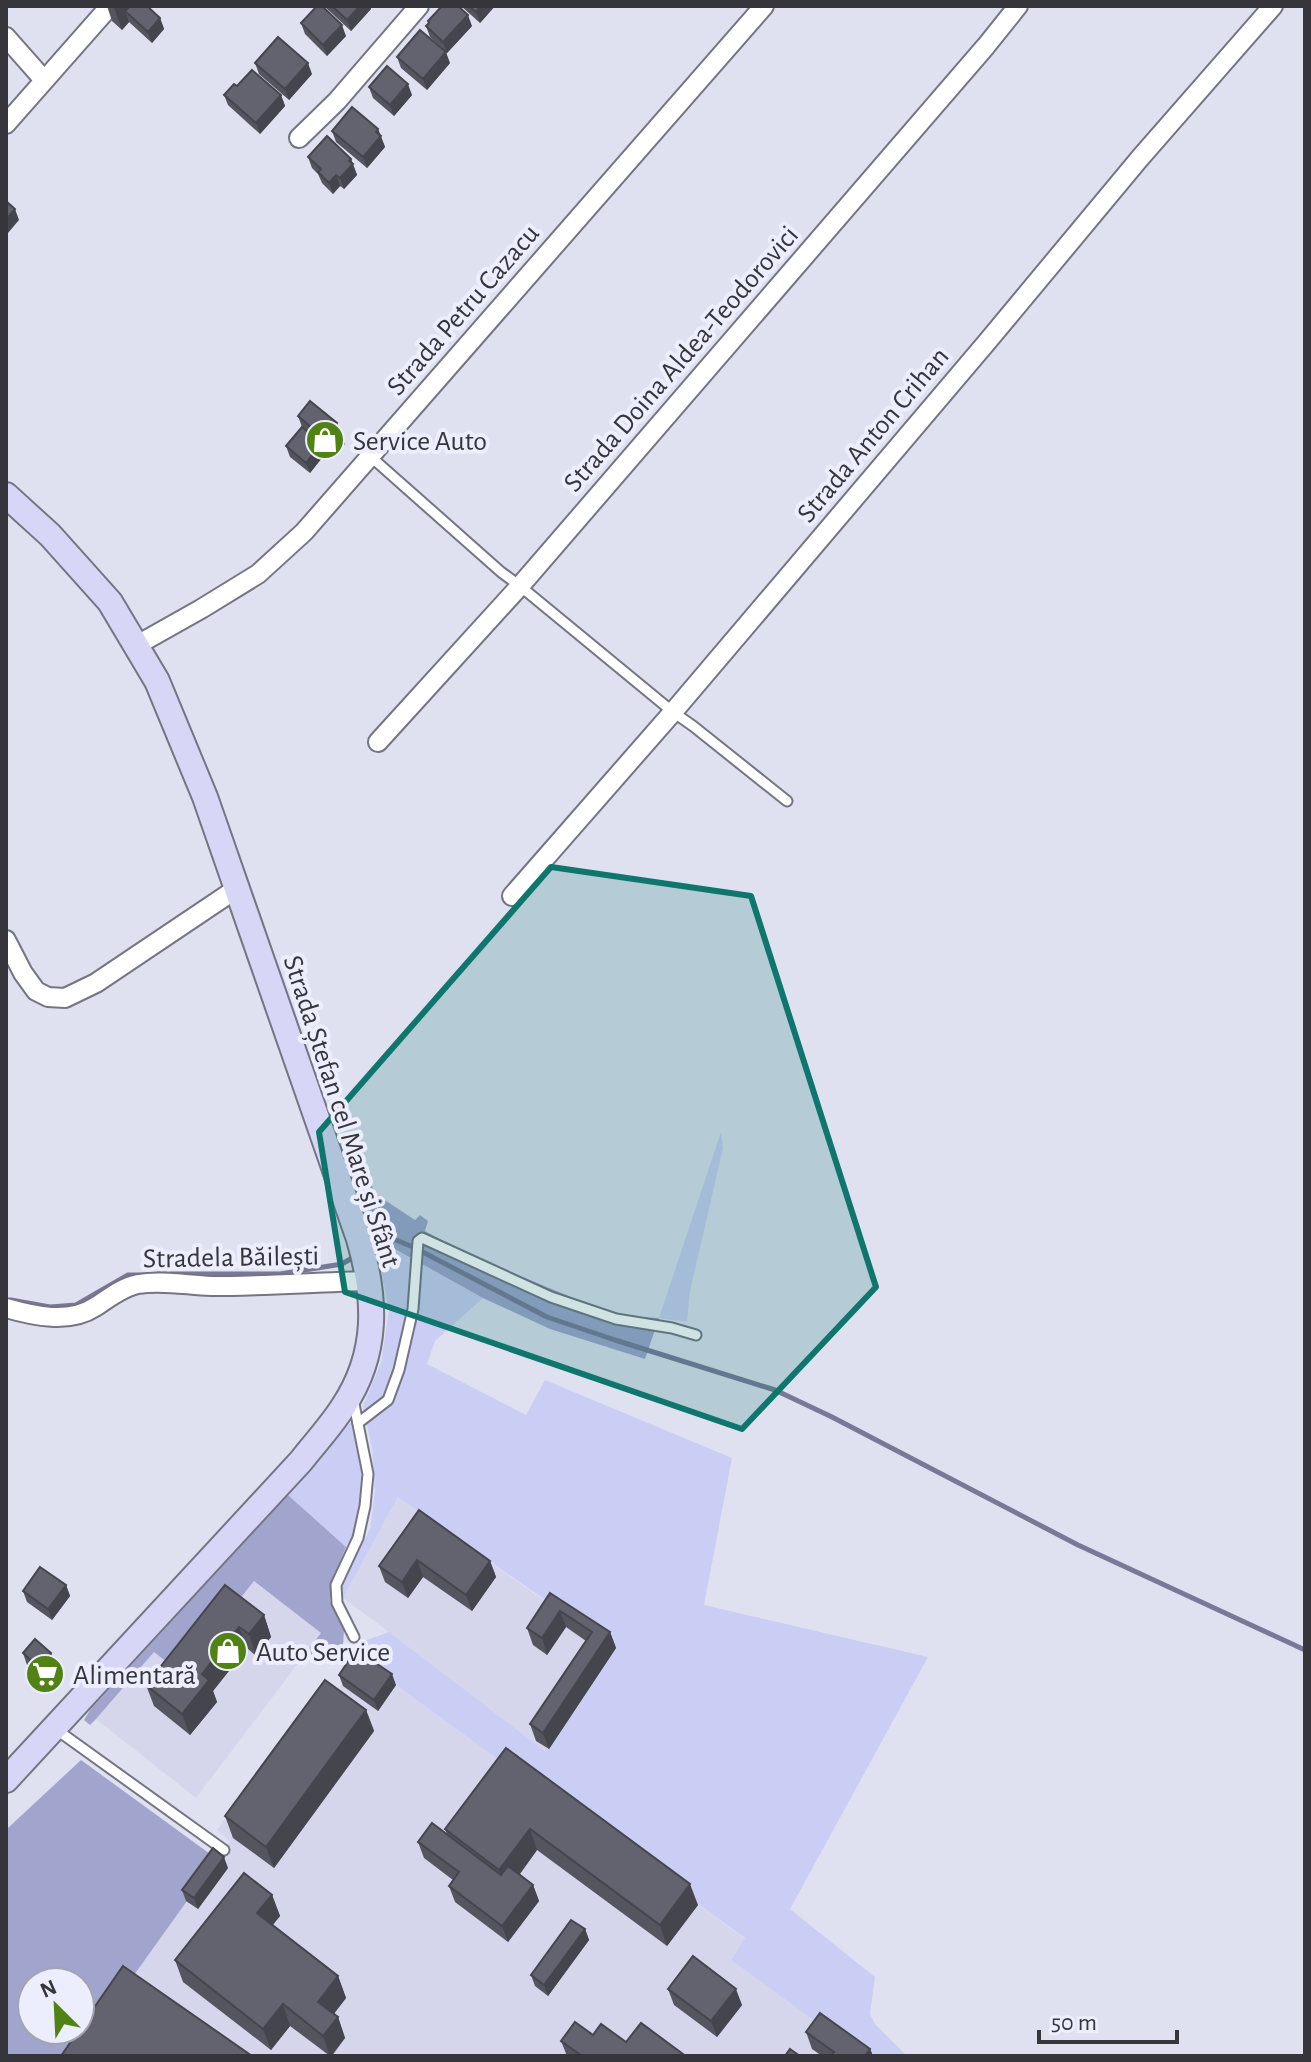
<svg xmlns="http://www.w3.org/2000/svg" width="1311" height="2062" font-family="'Alegreya Sans',sans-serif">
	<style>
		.built { fill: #d5d6ec }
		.green { fill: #cbcef4 }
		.forest { fill: #a1a4cd; fill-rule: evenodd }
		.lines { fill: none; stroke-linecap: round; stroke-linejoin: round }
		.stream { stroke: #777997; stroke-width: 5 }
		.lane-casing { stroke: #747582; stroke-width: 13 }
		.street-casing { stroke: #747582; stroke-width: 22 }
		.secondary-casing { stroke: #747582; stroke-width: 28 }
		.lane { stroke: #fff; stroke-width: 9 }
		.street { stroke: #fff; stroke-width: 18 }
		.secondary { stroke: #d7d6f6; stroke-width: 24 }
		.wall { fill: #54555f }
		.shaded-wall { fill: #45454e }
		.building { fill: #62636f; stroke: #45454e; stroke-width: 2 }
		.marked { fill: #0f766e; fill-opacity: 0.2; stroke: #0f766e; stroke-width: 6; stroke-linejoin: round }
		.labels { text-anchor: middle; stroke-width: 8; stroke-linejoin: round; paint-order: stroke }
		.street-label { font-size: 28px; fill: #35353b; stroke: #edeefd }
		.poi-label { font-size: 28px; fill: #35353b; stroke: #edeefd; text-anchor: start }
	</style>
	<rect width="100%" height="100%" fill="#dfe1f0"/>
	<!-- built -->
	<g class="built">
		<path d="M398,1497L556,1609L616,1648L546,1753L381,1626L343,1598Z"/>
		<path d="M254,1581L321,1633L196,1798L96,1719L154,1652L180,1672Z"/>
		<path d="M360,1660L514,1769L745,1939L731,1959L863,2056H76L126,1984L230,1841L217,1830L315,1693L329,1702Z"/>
	</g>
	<!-- green -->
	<g class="green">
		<path d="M721,1132L723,1148L690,1291L687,1322L659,1318Z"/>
		<path d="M390,1247L483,1298L435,1341L427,1364L526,1415L545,1380L732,1458L704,1605L928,1657L790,1909L875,1977L870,2014L875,2024L907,2056H863L731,1960L745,1938L396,1685L360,1660L351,1658L364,1641L389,1632L546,1752L615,1649L398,1497L343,1598L342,1582L370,1529L375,1491L372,1449L363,1406L381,1363L389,1310L378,1255Z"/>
		<path d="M351,1422C366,1441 363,1507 355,1529C353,1535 349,1541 346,1547L288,1495Z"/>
	</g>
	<!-- forest -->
	<g class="forest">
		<path d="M353,1152L377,1195L415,1220L420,1215L428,1221L425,1231L469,1255L617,1316L659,1318L645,1359L550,1329L483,1298L391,1247L378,1255L364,1220L346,1159Z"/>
		<path d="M288,1495L346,1547L331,1582L330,1601L344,1630L343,1646L332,1657L319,1659L306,1652L321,1633L254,1581L181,1673L154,1652L96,1719L90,1725L84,1720L90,1710Z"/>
		<path d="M81,1760L217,1859L76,2056H6V1827L8,1828ZM32,1982H80V2030H32Z"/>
	</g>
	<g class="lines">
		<!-- stream -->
		<g class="stream">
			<path d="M369,1247L386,1236L413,1247L547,1317L615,1340L775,1390L832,1417L1078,1545L1305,1650"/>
			<path d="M158,1274H280L342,1264L357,1255"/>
			<path d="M11,1300L50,1307L76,1305L128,1275H144"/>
		</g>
		<!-- lane casing -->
		<g class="lane-casing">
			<g id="lane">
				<path d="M370,456L501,572L520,586L673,712L693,726L787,801"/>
				<path d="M353,1399L368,1474L365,1506L358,1538L336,1585L337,1603L354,1637"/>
				<path d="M358,1423L388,1400L399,1370L413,1309L418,1241L422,1238L551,1297L616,1319L672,1328L696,1335"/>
				<path d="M57,1730L224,1850"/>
			</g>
		</g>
		<!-- street casing -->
		<g class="street-casing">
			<g id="street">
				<path d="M6,37L44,80"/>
				<path d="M6,124L110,6"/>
				<path d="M299,138L337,101L419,6"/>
				<path d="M137,645L201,609L258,574L304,532L764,6"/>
				<path d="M378,742L520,586L986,46L1018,6"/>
				<path d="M512,896L673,712L987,342L1140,158L1273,6"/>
				<path d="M6,940L23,973L36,991L48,997L65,998L96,983L236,889"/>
				<path d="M6,1308C34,1316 69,1324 95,1307C108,1299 122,1287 138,1284C162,1280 186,1285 211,1286C264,1286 317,1282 370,1281"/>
			</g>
		</g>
		<!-- secondary casing -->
		<g class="secondary-casing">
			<path id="secondary" d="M6,495L50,535L110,602L157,681L205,797L359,1239C376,1298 379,1353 343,1407C331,1426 315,1443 301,1461L6,1780"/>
		</g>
		<!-- lane -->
		<use href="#lane" class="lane"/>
		<!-- street -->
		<use href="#street" class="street"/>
		<!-- secondary -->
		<use href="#secondary" class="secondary"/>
	</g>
	<!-- wall -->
	<g class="wall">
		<path d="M107,6H147L160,18L164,29L152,43L129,22L122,30L112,21Z"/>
		<path d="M324,6H370L371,9L351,31Z"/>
		<path d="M461,6H495L480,23Z"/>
		<path d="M301,23L346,36L327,56L305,34Z"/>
		<path d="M426,26H472L447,53L430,37Z"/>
		<path d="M397,57L450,63L427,90L401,68Z"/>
		<path d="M255,63L312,74L289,100L259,74Z"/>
		<path d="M369,87L412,95L394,116L373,98Z"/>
		<path d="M224,95H281L285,106L260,134L228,105Z"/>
		<path d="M378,129L385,147L367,168L336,142L332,131Z"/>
		<path d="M308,157L351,159L357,175L344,189L340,186L333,194L322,183L318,174L312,168Z"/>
		<path d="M310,401L345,444L336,455L331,451L325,454L310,473L290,457L286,446L302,427L298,416Z"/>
		<path d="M419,1510L490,1561L496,1577L472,1611L423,1577L408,1598L385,1582L379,1566Z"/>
		<path d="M66,1585L70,1596L52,1620L27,1602L23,1591Z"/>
		<path d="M225,1585L264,1615L271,1637L256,1656L247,1648L213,1691L217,1702L190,1735L154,1706L146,1685Z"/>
		<path d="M550,1593L610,1632L616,1648L549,1749L536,1741L530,1724L586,1641L566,1627L547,1655L533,1645L527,1628Z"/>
		<path d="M23,1653L59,1675L46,1688L30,1674Z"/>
		<path d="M339,1675L396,1685L378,1711L343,1686Z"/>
		<path d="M366,1710L374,1731L274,1868L233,1838L225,1816Z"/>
		<path d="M506,1748L698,1905L667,1946L537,1850L520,1874L533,1885L539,1901L508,1942L455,1902L449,1886L453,1880L424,1858L418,1842L447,1834L445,1829Z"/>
		<path d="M228,1868L198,1909L186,1901L182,1890Z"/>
		<path d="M272,1895L280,1916L272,1925L338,1976L346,1998L334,2014L338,2017L345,2038L332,2056H330L290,2026L271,2050L183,1982L175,1960Z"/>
		<path d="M585,1929L589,1940L548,1996L535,1986L531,1975Z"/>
		<path d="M668,1989L742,2005L717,2037L674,2005Z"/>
		<path d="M806,2032L870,2049L873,2056H822L812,2049Z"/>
		<path d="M561,2041L626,2042L684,2056H567Z"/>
	</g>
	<!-- shaded-wall -->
	<g class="shaded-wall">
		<path d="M116,6H141L125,11L129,22L122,30L114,8Z"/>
		<path d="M360,6H370L371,9L351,31L347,20Z"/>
		<path d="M481,6H495L480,23L476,12Z"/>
		<path d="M468,15L472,26L447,53L443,42Z"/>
		<path d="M160,18L164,29L152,43L148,32Z"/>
		<path d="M342,25L346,36L327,56L323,45Z"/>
		<path d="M446,52L450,63L427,90L423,79Z"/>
		<path d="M308,63L312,74L289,100L285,89Z"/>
		<path d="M408,84L412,95L394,116L390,105Z"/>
		<path d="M281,95L285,106L260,134L256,123Z"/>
		<path d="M378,129L385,147L367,168L363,157Z"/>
		<path d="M351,159L357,175L344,189L340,178Z"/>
		<path d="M336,175L340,186L333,194L329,183Z"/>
		<path d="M15,209L19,220L8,233L6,226V220Z"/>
		<path d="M337,423L345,444L336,455L328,434Z"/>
		<path d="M321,443L325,454L310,473L306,463Z"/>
		<path d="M417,1560L423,1577L408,1598L402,1582Z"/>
		<path d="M490,1561L496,1577L472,1611L466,1595Z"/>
		<path d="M66,1585L70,1596L52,1620L48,1609Z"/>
		<path d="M560,1611L566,1627L547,1655L542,1638Z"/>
		<path d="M264,1615L271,1637L256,1656L249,1634Z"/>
		<path d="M239,1627L247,1648L213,1691L217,1702L190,1735L182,1714L202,1674Z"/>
		<path d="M610,1632L616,1648L549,1749L543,1733Z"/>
		<path d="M51,1653L59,1675L46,1688L38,1667Z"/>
		<path d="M392,1674L396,1685L378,1711L374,1700Z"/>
		<path d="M366,1710L374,1731L274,1868L266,1847Z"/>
		<path d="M530,1829L537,1850L507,1891L499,1870Z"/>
		<path d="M224,1857L228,1868L198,1909L194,1898Z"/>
		<path d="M690,1884L698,1905L667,1946L660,1925Z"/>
		<path d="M533,1885L539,1901L508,1942L502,1926Z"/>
		<path d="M272,1895L280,1916L265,1935L257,1913Z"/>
		<path d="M585,1929L589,1940L548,1996L544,1985Z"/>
		<path d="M338,1976L346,1998L326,2023L318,2002Z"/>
		<path d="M736,1989L742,2005L717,2037L711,2021Z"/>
		<path d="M283,2004L290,2026L271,2050L263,2029Z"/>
		<path d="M338,2017L345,2038L330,2056L323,2036Z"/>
		<path d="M870,2049L873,2056H865Z"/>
	</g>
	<!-- building -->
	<g class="building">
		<path d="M130,6H147L160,18L148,32L125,11Z"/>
		<path d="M317,6H322L342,25L323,45L301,23Z"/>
		<path d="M332,6H360L347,20Z"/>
		<path d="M442,6H458L468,15L443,42L426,26L429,23L428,21Z"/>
		<path d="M469,6H481L476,12Z"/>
		<path d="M420,30L446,52L423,79L397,57Z"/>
		<path d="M278,37L308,63L285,89L255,63Z"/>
		<path d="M387,66L408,84L390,105L369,87Z"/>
		<path d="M252,70L281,95L256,123L224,95L234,84L237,86Z"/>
		<path d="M352,107L378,129L376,132L381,136L363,157L332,131Z"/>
		<path d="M327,136L351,159L349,161L353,164L340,178L336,175L329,183L318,172L321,169L308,157Z"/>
		<path d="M6,201L15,209L6,220Z"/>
		<path d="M310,401L337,423L328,434L323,429L318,433L298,416Z"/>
		<path d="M302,427L321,443L306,463L286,446Z"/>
		<path d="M419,1510L490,1561L466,1595L417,1560L402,1582L379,1566Z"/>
		<path d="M40,1567L66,1585L48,1609L23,1591Z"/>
		<path d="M225,1585L264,1615L249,1634L239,1627L202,1674L209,1680L182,1714L146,1685Z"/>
		<path d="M550,1593L610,1632L543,1733L530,1724L592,1632L560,1611L542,1638L527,1628Z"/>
		<path d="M35,1639L51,1653L38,1667L23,1653Z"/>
		<path d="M356,1650L392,1674L374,1700L339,1675Z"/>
		<path d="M325,1680L366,1710L266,1847L225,1816Z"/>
		<path d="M506,1748L690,1884L660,1925L530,1829L499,1870L445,1829Z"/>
		<path d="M432,1823L501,1875L508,1866L533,1885L502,1926L449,1886L459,1872L418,1842Z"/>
		<path d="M213,1848L224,1857L194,1898L182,1890Z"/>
		<path d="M244,1873L272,1895L257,1913L338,1976L318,2002L338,2017L323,2036L283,2004L263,2029L175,1960Z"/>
		<path d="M571,1920L585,1929L544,1985L531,1975Z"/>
		<path d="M693,1956L736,1989L711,2021L668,1989Z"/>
		<path d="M123,1966L252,2056H61L79,2030H80V2028Z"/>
		<path d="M820,2013L870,2049L865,2056H831L834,2052L806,2032Z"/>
		<path d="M575,2022L593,2035L601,2024L626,2042L641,2023L683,2054L682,2056H582L561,2041Z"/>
		<path d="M790,2049L800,2056H785Z"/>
	</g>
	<!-- marked area -->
	<path class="marked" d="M551,867L751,896L876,1287L742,1429L345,1292L319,1132Z"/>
	<!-- icons -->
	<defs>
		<g id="shop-disc" transform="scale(2)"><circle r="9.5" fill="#518214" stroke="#edeefd"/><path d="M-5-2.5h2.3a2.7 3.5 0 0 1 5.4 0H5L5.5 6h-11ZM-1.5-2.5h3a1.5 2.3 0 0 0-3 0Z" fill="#fff"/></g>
		<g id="supermarket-disc" transform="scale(2)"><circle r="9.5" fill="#518214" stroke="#edeefd"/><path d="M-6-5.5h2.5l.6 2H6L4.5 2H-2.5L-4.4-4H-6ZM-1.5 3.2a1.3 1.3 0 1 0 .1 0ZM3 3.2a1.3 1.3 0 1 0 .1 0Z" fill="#fff"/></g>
	</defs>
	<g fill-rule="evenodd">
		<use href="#shop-disc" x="325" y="440"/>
		<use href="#shop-disc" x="228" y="1651"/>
		<use href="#supermarket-disc" x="45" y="1674"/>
	</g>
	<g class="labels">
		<!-- street labels -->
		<g class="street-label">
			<text transform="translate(462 309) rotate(-49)" y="10">Strada Petru Cazacu</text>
			<text transform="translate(680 358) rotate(-49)" y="10">Strada Doina Aldea-Teodorovici</text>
			<text transform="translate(872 434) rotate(-50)" y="10">Strada Anton Crihan</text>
			<text transform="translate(343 1111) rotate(72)" y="10">Strada Ștefan cel Mare și Sfânt</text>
			<text transform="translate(231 1256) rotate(-1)" y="10">Stradela Băilești</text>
		</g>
		<!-- poi labels -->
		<g class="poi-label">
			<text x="353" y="450">Service Auto</text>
			<text x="256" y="1661">Auto Service</text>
			<text x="73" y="1684">Alimentară</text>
		</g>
	</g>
	<!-- border -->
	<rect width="1311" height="2062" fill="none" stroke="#35353b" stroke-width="16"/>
	<!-- north arrow -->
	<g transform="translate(56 2006) rotate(336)"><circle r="38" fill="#edeefd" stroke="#a3a4af" stroke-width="2"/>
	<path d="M0-6L14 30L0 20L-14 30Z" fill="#518214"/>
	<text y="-12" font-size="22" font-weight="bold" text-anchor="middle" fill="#35353b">N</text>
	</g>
	<!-- scale -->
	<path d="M1039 2030v12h138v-12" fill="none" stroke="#35353b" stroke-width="4"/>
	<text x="1051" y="2030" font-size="24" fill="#35353b" stroke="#edeefd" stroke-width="6" paint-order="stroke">50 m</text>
</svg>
